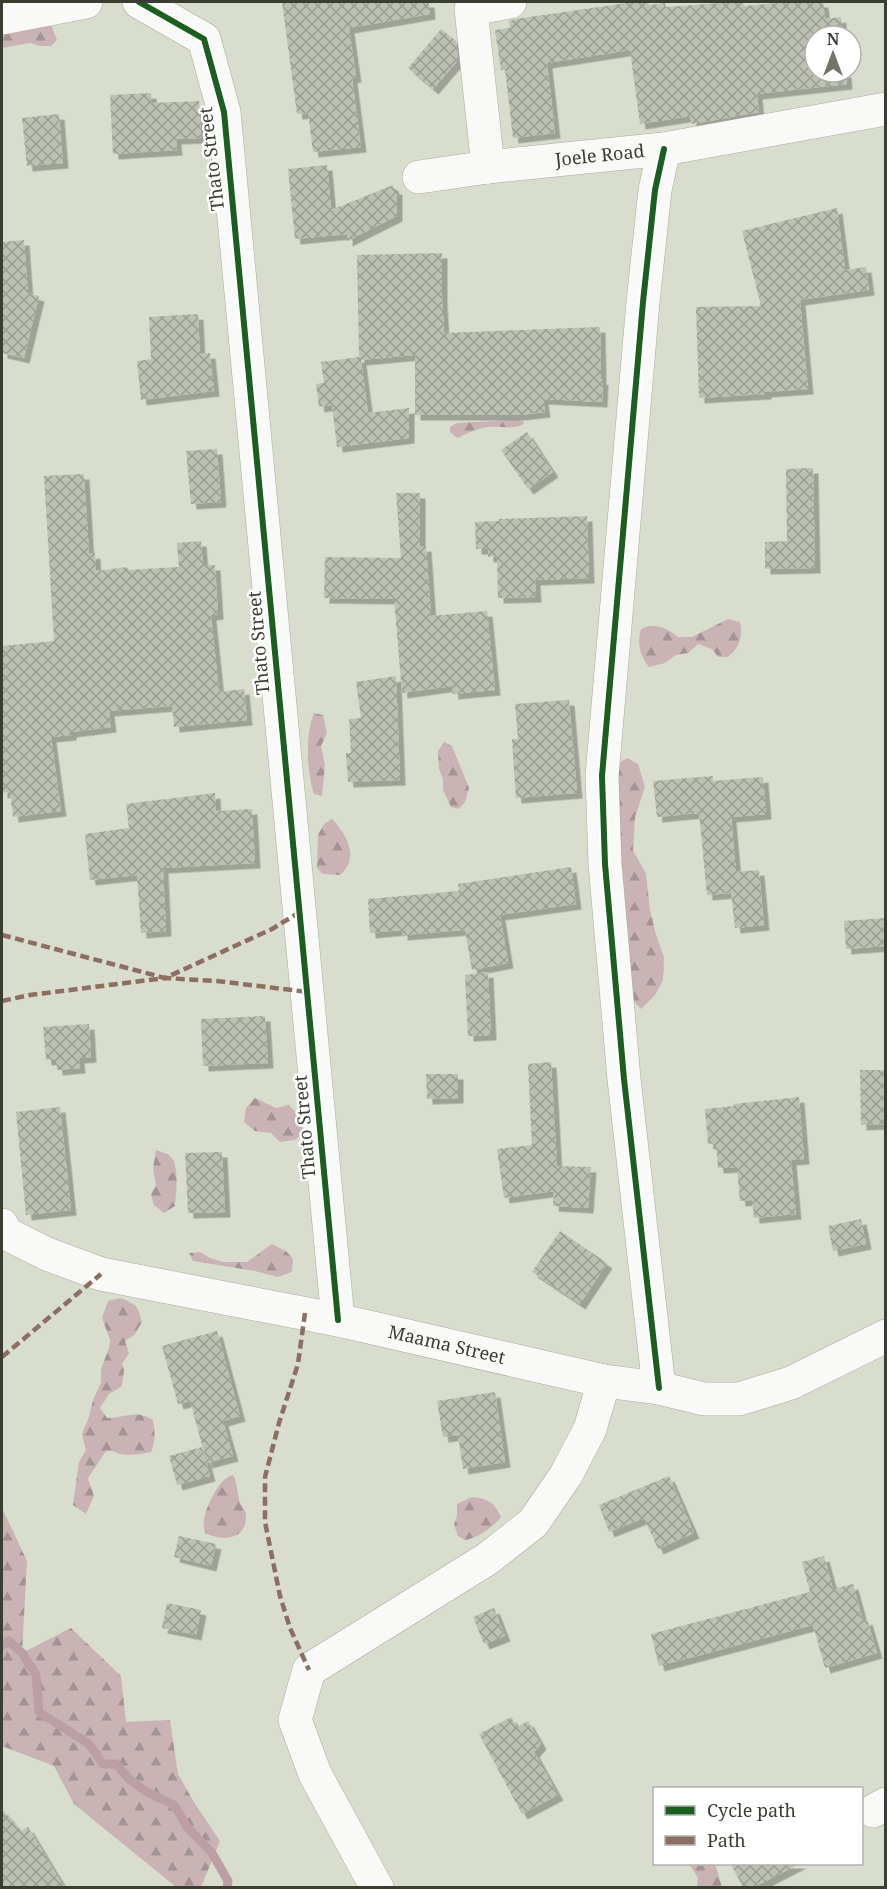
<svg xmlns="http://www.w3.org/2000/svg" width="887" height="1889" font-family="'Noto Serif',serif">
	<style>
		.forest { fill: url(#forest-firs) }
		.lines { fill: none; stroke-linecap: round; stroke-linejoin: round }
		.stream { stroke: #bb9fa5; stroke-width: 9 }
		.building { fill: url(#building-cross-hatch); filter: url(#shadow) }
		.minor-casing { stroke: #a8ac9f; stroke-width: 34 }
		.minor { stroke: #f9faf8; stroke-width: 33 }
		.quiet { stroke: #8d6e63; stroke-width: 4.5; stroke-dasharray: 9 4.5; stroke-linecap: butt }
		.cycleway-casing { stroke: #fff; stroke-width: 10 }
		.cycleway { stroke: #1b5e20; stroke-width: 6 }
		.labels { text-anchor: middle; stroke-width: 5; stroke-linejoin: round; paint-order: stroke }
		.street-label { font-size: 18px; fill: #3a3e32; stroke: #fff }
	</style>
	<defs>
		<pattern id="forest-firs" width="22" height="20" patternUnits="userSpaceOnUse" patternTransform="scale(1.5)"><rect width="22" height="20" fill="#c9b3b5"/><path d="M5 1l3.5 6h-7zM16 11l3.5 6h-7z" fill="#a49394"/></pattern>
		<pattern id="building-cross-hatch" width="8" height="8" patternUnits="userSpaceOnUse" patternTransform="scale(1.5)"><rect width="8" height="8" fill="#bcc1b4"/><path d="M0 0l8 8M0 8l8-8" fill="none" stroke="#9a9e93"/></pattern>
		<filter id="shadow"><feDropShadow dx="5.5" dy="5.5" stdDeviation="0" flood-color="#0004"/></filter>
	</defs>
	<rect width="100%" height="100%" fill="#d8ddcd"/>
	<!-- forest -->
	<g class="forest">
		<path d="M46,22L52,27L57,40L51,46H40L30,43L2,48V29Z"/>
		<path d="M516,420L523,421L524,424C512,430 502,426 490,427C478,427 467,434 457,438L450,432V427L457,423Z"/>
		<path d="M728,619L740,622C743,635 740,649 727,657H718L712,649L698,644L688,653L676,655L665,663L649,667C640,656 637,643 641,629C654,622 668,628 678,637H692Z"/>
		<path d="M314,713L323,715L327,733L321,746L325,765L322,796L314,794C307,773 305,734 314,713Z"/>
		<path d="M444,742L452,746L469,788L465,802L459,809L451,807L443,790V779L439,769L438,751Z"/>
		<path d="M627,758L638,764L645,787L635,817L633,850L646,874L650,910L656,935L664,957L663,980L655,995L641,1009L631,998L633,988L621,942L615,766Z"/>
		<path d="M332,819C347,835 360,858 340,875L323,874L317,868L318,835L324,824Z"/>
		<path d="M255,1098L276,1108L289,1105L300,1117L303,1133L295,1140L280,1142L271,1133L255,1131L244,1122L246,1108Z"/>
		<path d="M156,1150C160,1152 167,1153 170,1156C180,1164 176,1194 175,1206L164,1213L154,1205L151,1194L156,1185L153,1169Z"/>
		<path d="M272,1244L287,1252L293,1259L292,1272L278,1277L255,1271L193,1261L189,1253L200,1252L210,1258L223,1262H247Z"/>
		<path d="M121,1298C136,1305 138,1305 142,1322L135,1334L125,1341L129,1353L122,1364L124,1370L122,1386L109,1394L100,1408L107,1418C126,1418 135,1409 153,1420C155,1432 156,1441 151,1452C141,1454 130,1456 120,1454C114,1452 113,1450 106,1451L88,1478L94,1496L86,1514L73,1505L79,1462L86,1450L82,1434L89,1417L93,1400L101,1383V1369L109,1348L110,1340L102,1318L108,1301Z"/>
		<path d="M233,1475C238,1485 237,1494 240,1503C242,1507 246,1511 246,1515C247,1540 223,1542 205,1533C204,1528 203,1524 204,1519C207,1505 219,1478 233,1475Z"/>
		<path d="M472,1497C488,1499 494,1502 501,1517C493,1527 478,1538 465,1540L458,1536L454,1525L457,1515V1504Z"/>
		<path d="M2,1508L27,1561L22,1653L71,1628L121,1676L126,1722L170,1720L178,1774L195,1804L220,1841L201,1887H176L74,1804L54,1766L2,1746L3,1708L2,1706Z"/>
		<path d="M689,1864H715L722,1887H697L698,1878Z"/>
	</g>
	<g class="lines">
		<!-- stream -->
		<path class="stream" d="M2,1645L9,1641L22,1653L36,1675L39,1712L89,1744L103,1764H116L129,1779L145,1791L174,1805L188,1828L212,1853L228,1881L227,1888"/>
	</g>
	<!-- building -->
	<g class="building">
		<path d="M282,2H429L430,14L349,28L356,77L352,78L361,147L313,152L308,113L297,114Z"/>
		<path d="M633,2H648L649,5L665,3L666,7L733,2H743L744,6L788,2H823L825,19L841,17L842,36H815V72H846L847,84L757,94L759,112L692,124L690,116L640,124L630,50L547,63L555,133L513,138L505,70H501L495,30L510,28L509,21L516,19Z"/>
		<path d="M441,29L456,41L458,60L433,89L408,68Z"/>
		<path d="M151,93L152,103L199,101L201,138L176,139L177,150L113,154L110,95Z"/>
		<path d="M59,114L63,163L27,166L22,118Z"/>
		<path d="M327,165L331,210L393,185L394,189H397V216L347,241V234L295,239L288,169Z"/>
		<path d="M837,208L845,270L866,267L869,290L800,300L808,389L766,392V394L699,398L696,307L761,306L742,231Z"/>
		<path d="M24,240L28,293L39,296L24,358L2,353V242Z"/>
		<path d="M442,253V297L444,333L600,327L601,379L603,380L602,402L543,399L545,412L520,415H415V355L361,360L368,413L409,408V438L337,447L332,405L319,407L316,384L324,383L321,362L359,357L357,255Z"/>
		<path d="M198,314L200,354L210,353L214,391L141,400L137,361L151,359L149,317Z"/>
		<path d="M527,432L553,472L528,489L501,450Z"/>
		<path d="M217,449L221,502L191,504L186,451Z"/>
		<path d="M813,468L815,568L765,569V542L787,541L786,469Z"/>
		<path d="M84,474L89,554L95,553L96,571L127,567L128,570L179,567L177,543L201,541L203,565H215L218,614L211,615L219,692L244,689L247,720L174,727L172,706L109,711L111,727L71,732V735L51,737L61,811L13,817L10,792L2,793V646L54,641L44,476Z"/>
		<path d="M396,493H420V547L426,546L431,616L487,611L495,690L453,694L452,686L402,693L394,599L324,598L325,557L401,558Z"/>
		<path d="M587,516L589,578L535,580L536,597L498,598L497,556L488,557V549H476L475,522L499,521V519Z"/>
		<path d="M396,676L400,780L348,782L346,753H351L349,719L361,718L356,682Z"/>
		<path d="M569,700L577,793L516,798L512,739H518L515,704Z"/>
		<path d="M713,776V781L763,777L766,814L731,817L736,872L759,870L764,925L735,928L731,893L707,895L699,813L657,817L653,781Z"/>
		<path d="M215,793L216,811L252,809L255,863L163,868L166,931L141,933L137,875L90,880L85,834L129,828L126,804Z"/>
		<path d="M571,867L576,904L500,915L508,963L472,970L465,930L402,935V930L370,933L368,899L459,891L458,884Z"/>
		<path d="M885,918V946L846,949L844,921Z"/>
		<path d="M488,972L491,1035L468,1036L465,975Z"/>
		<path d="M265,1016L268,1063L203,1066L201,1019Z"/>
		<path d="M89,1024L91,1057L79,1058L80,1068L57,1070L56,1059L46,1060L43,1027Z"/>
		<path d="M551,1062L557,1166L591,1167L588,1208L553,1206L554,1191L504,1198L497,1149L532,1145L528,1064Z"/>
		<path d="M860,1070H885V1124L861,1125Z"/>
		<path d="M426,1074H458V1098L427,1099Z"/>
		<path d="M799,1097L804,1159L791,1160L796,1214L754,1218L752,1200L740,1201L737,1167L718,1168L716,1143L708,1144L705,1109L734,1106V1104Z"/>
		<path d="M60,1107L71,1210L26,1215L16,1112Z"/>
		<path d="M222,1152L225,1212L188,1213L185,1153Z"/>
		<path d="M861,1219L866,1244L833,1251L828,1226Z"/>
		<path d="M560,1231L607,1263L580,1304L532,1272Z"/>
		<path d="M217,1331L240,1416L223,1421L233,1456L207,1463L190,1401L178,1404L162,1346Z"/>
		<path d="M495,1392L505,1462L463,1469L458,1435L443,1437L437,1401Z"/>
		<path d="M202,1447L210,1476L177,1485L169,1456Z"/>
		<path d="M669,1476L694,1533L658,1549L644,1518L609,1532L599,1505Z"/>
		<path d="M179,1536L216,1544L211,1566L174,1557Z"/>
		<path d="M824,1556L833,1589L853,1584L863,1621L867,1619L877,1653L825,1668L813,1625L659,1666L651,1634L810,1592L802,1562Z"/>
		<path d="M167,1603L201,1610L196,1635L162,1628Z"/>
		<path d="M494,1608L505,1636L484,1644L473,1617Z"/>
		<path d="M511,1717L517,1727L528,1721L541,1744L534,1752L558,1795L522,1814L479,1734Z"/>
		<path d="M2,1809L21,1831L28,1827L64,1887H2Z"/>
		<path d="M730,1863H801L754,1887H743Z"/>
	</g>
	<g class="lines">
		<!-- minor casing -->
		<g class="minor-casing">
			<g id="minor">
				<path d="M139,2L204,39L224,112L338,1320"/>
				<path d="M2,18L86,2"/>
				<path d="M488,167L471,9L510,2"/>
				<path id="s1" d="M419,177L488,167L664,149L886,109"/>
				<path id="s2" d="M2,1225L5,1233L47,1254L101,1274L338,1320L604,1381L659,1388L704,1399H739L791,1383L886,1336"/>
				<path d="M659,1388L624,1079L605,864L602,776L643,302L655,190L664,149"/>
				<path d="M873,1811L886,1804"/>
				<path d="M377,1888L315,1774L295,1720L309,1670L487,1559L533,1523L566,1475L590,1429L604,1381"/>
			</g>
		</g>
		<!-- minor -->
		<use href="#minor" class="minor"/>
		<!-- quiet -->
		<g class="quiet">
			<path d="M2,935L165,978L272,929L300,912"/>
			<path d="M2,1001L30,995L165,978L217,981L308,992"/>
			<path d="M305,1313L298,1364L279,1423L265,1477V1522L280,1596L290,1628L309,1670"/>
			<path d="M2,1357L101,1274"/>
		</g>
		<!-- cycleway casing -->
		<g class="cycleway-casing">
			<g id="cycleway">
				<path d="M139,2L204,39L224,112L338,1320"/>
				<path d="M659,1388L624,1079L605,864L602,776L643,302L655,190L664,149"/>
			</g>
		</g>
		<!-- cycleway -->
		<use href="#cycleway" class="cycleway"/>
	</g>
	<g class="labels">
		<!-- street labels -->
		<g class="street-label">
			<text dy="6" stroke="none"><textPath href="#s1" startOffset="182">Joele Road</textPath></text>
			<text transform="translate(212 159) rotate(-97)" y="6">Thato Street</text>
			<text transform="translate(259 643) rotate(-95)" y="6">Thato Street</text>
			<text transform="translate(305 1127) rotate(-95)" y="6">Thato Street</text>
			<text dy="6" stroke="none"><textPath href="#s2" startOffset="466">Maama Street</textPath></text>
		</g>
	</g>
	<!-- border -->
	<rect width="887" height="1889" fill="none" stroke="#3a3e32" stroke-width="6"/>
	<!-- legend -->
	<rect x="653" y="1787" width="210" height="78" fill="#ffffff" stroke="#b0b2ad" stroke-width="1.5"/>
	<rect x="665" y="1806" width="30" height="9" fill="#1b5e20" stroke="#b0b2ad" stroke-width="1.5"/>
	<text x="707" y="1817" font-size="18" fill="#3a3e32">Cycle path</text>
	<rect x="665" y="1836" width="30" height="9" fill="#8d6e63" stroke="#b0b2ad" stroke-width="1.5"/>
	<text x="707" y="1847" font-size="18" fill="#3a3e32">Path</text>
	<!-- north arrow -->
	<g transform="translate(833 54)"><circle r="28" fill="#ffffff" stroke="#b0b2ad" stroke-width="1.5"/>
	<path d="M0-4.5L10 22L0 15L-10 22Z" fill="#717668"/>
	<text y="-9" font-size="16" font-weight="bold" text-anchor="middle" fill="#3a3e32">N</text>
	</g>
</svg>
